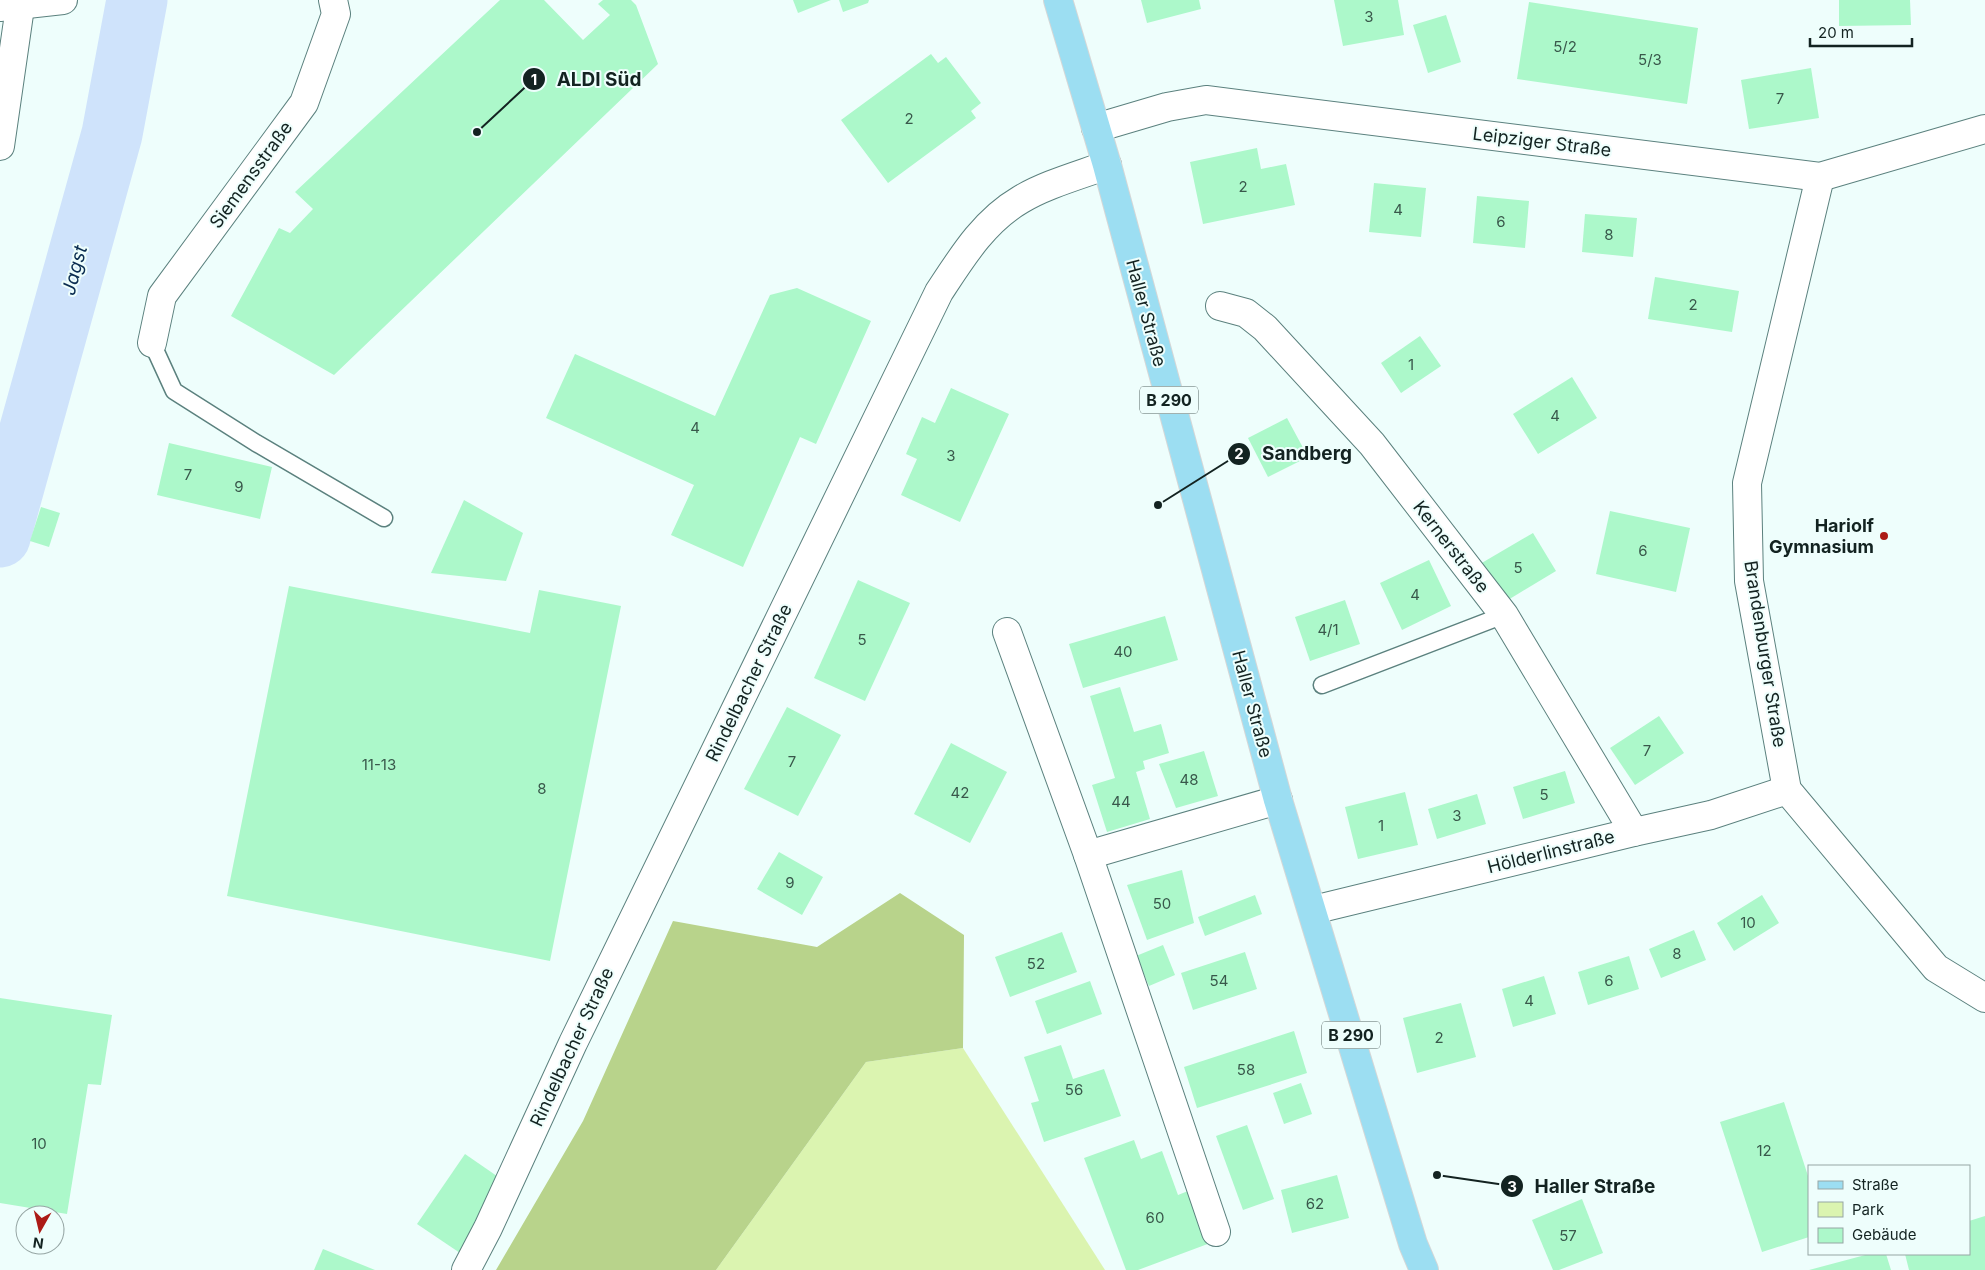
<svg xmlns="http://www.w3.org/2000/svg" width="1985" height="1270" font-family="Inter,sans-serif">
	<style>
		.green { fill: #dbf4b0 }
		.forest { fill: #b8d38b }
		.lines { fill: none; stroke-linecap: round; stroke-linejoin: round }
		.river { stroke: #cfe3fb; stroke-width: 61 }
		.building { fill: #acf8ca }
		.service-casing { stroke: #5b817e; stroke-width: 19 }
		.minor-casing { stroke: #5b817e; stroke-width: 30 }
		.secondary-casing { stroke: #5b817e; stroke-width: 30 }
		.primary-casing { stroke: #d5d7d7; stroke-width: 30 }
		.service { stroke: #fff; stroke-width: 16 }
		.minor { stroke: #fff; stroke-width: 28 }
		.secondary { stroke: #fff; stroke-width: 28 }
		.primary { stroke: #9cdef2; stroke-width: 28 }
		.poi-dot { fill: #ac1b16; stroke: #eefefc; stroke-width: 2 }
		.labels { text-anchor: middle; stroke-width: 4; stroke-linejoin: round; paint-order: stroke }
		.number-label { font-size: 15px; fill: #39584b }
		.shield { fill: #eefefc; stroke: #556563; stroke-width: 1 }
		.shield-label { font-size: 16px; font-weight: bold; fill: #132321 }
		.street-label { font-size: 18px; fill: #132321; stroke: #eefefc }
		.poi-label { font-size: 18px; font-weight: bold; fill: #132321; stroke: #eefefc; text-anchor: end }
		.water-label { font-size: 19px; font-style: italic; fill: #0b2d51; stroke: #eefefc }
		.leader { fill: none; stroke: #132321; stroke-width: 2 }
		.callout-dot { fill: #132321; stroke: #eefefc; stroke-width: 2 }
		.mark-label { font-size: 15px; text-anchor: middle; font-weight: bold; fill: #fff }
		.callout-label { font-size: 19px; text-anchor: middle; font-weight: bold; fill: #132321; stroke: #eefefc; stroke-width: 4; stroke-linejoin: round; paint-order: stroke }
	</style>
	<rect width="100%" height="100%" fill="#eefefc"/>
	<!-- green -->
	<path class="green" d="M963,1048L1105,1270H716L866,1062Z"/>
	<!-- forest -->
	<path class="forest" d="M900,893L964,935L963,1048L866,1062L716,1270H496L583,1121L673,921L817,947Z"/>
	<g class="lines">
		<!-- river -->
		<path class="river" d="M0,537L112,134L137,0"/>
	</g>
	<!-- building -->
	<g class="building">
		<path d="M500,0H544L583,40L610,15L598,4L603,0H631L636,5L658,64L334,375L231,316L279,228L290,233L313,209L295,192Z"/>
		<path d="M793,0H831L798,13Z"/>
		<path d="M839,0H869L868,3L843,12Z"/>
		<path d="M1141,0H1199L1201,9L1147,23Z"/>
		<path d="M1334,0H1398L1404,35L1343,46Z"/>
		<path d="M1839,0H1910L1911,25L1839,26Z"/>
		<path d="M1529,2L1698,28L1687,104L1517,79Z"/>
		<path d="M1446,15L1461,62L1428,73L1413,25Z"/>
		<path d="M931,54L938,63L946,57L981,103L971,111L976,118L888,183L841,120Z"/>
		<path d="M1811,68L1819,118L1749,129L1741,80Z"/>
		<path d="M1257,148L1261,169L1286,164L1295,205L1203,224L1190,162Z"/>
		<path d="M1374,183L1426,188L1421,237L1369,232Z"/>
		<path d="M1477,196L1529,201L1525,248L1473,243Z"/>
		<path d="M1585,214L1637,218L1633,257L1582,252Z"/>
		<path d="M1655,277L1739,291L1732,332L1648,319Z"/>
		<path d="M797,288L871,321L816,444L800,437L743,567L671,535L694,485L546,418L575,354L715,416L770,295Z"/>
		<path d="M1420,336L1441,366L1401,393L1381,363Z"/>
		<path d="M1572,377L1597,418L1538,454L1513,414Z"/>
		<path d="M951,388L1009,414L960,522L901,495L917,459L906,454L922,417L935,423Z"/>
		<path d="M1287,418L1308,457L1268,477L1248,438Z"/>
		<path d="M169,443L272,467L260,519L157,495Z"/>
		<path d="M464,500L523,533L506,581L431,573Z"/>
		<path d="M41,507L60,513L49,547L30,541Z"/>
		<path d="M1610,511L1690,528L1676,592L1596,574Z"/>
		<path d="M1533,533L1556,571L1503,603L1480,564Z"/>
		<path d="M1429,560L1451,606L1402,630L1380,583Z"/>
		<path d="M858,580L910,603L865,701L814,678Z"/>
		<path d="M289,586L530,633L539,590L621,606L550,961L227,896Z"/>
		<path d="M1345,600L1360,644L1310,661L1295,617Z"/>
		<path d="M1165,616L1178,660L1083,688L1069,644Z"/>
		<path d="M1120,687L1134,732L1161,724L1169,753L1143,761L1145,769L1136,772L1150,819L1107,832L1092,785L1115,778L1090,696Z"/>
		<path d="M787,707L841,735L798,816L744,789Z"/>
		<path d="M1659,716L1684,753L1635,785L1610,748Z"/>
		<path d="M951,743L1007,772L970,843L914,814Z"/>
		<path d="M1204,751L1218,796L1176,808L1159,764Z"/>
		<path d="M1565,771L1575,803L1523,819L1513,787Z"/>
		<path d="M1405,792L1418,845L1358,859L1345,807Z"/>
		<path d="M1477,794L1486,824L1437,839L1428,809Z"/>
		<path d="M779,852L823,877L802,915L757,889Z"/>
		<path d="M1182,870L1194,923L1147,940L1127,885Z"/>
		<path d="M1255,895L1262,914L1205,936L1198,917Z"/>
		<path d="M1762,895L1779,923L1734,951L1717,923Z"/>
		<path d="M1694,930L1706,960L1661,978L1649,949Z"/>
		<path d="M1062,932L1077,972L1010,997L995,957Z"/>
		<path d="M1163,945L1175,975L1149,986L1136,956Z"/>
		<path d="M1245,952L1257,989L1193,1010L1181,973Z"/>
		<path d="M1629,956L1639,989L1588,1005L1578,972Z"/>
		<path d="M1544,976L1556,1014L1513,1027L1502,989Z"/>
		<path d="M1090,981L1102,1014L1047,1034L1035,1001Z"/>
		<path d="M0,998L112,1015L101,1085L88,1084L67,1214L0,1203Z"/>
		<path d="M1461,1003L1476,1057L1417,1073L1403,1018Z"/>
		<path d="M1294,1031L1307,1073L1197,1108L1184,1067Z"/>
		<path d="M1061,1045L1073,1079L1104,1069L1121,1116L1044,1142L1031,1103L1039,1101L1024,1057Z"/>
		<path d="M1301,1083L1312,1114L1284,1124L1273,1093Z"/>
		<path d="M1784,1102L1809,1179V1237L1762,1252L1720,1122Z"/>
		<path d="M1247,1125L1274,1199L1243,1210L1216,1136Z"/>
		<path d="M1134,1140L1141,1159L1162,1151L1178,1195L1193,1189L1213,1242L1138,1270H1126L1084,1158Z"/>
		<path d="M465,1154L507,1183L460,1253L417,1224Z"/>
		<path d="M1337,1175L1349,1218L1292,1233L1281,1190Z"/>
		<path d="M1582,1199L1603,1253L1559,1270H1553L1532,1220Z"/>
		<path d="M1985,1216V1270H1909L1905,1254H1969V1221Z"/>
		<path d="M323,1249L375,1270H314Z"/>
		<path d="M1869,1254H1886L1891,1270H1809Z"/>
	</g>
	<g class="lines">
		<!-- service casing -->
		<g class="service-casing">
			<g id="service">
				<path d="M152,343L174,391L256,443L384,518"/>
				<path d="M1322,685L1504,615"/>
			</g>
		</g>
		<!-- minor casing -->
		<g class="minor-casing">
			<g id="minor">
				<path d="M1096,128L1167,107L1206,100L1820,177L1985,129"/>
				<path d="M0,146L21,0"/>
				<path d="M1820,177L1747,483L1749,581L1787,790L1936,968L1985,998"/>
				<path d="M1220,306L1246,313L1265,328L1372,444L1504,615L1634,832"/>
				<path d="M152,343L162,296L304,103L336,14L333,0"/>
				<path d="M1007,632L1088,855L1278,800"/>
				<path d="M1088,855L1216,1232"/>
				<path d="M1313,910L1634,832L1711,815L1787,790"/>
				<path d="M466,1270L488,1228L573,1043L939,292C962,257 984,221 1020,200C1044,185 1080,175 1107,165"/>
			</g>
		</g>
		<!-- secondary casing -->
		<g class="secondary-casing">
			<path id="secondary" d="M0,7L63,0"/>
		</g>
		<!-- primary casing -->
		<g class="primary-casing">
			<path id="primary" d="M1058,0L1107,165L1278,800L1413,1244L1424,1270"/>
		</g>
		<!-- service -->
		<use href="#service" class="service"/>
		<!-- minor -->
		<use href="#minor" class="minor"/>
		<!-- secondary -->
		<use href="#secondary" class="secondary"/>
		<!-- primary -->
		<use href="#primary" class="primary"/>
	</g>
	<!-- markers -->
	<circle class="poi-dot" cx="1884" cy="536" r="5"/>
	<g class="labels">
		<!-- number labels -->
		<g class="number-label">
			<text x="1369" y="22">3</text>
			<text x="1565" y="52">5/2</text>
			<text x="1650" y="65">5/3</text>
			<text x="1780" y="104">7</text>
			<text x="909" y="124">2</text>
			<text x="1243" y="192">2</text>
			<text x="1398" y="215">4</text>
			<text x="1501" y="227">6</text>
			<text x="1609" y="240">8</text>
			<text x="1693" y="310">2</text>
			<text x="1411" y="370">1</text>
			<text x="1555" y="421">4</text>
			<text x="695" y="433">4</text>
			<text x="951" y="461">3</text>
			<text x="188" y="480">7</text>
			<text x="239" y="492">9</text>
			<text x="1643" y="556">6</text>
			<text x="1518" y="573">5</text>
			<text x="1415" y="600">4</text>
			<text x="1328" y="635">4/1</text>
			<text x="862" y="645">5</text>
			<text x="1123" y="657">40</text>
			<text x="1647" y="756">7</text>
			<text x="792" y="767">7</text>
			<text x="379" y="770">11-13</text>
			<text x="1189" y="785">48</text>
			<text x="542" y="794">8</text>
			<text x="960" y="798">42</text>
			<text x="1544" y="800">5</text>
			<text x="1121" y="807">44</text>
			<text x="1457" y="821">3</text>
			<text x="1381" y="831">1</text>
			<text x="790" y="888">9</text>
			<text x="1162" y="909">50</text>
			<text x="1748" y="928">10</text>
			<text x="1677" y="959">8</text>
			<text x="1036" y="969">52</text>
			<text x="1219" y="986">54</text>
			<text x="1609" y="986">6</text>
			<text x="1529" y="1006">4</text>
			<text x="1439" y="1043">2</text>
			<text x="1246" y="1075">58</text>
			<text x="1074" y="1095">56</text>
			<text x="39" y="1149">10</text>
			<text x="1764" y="1156">12</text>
			<text x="1315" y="1209">62</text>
			<text x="1155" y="1223">60</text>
			<text x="1568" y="1241">57</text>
		</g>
		<!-- shield labels -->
		<g class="shield">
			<rect x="1140" y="386.5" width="58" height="27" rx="4"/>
			<rect x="1322" y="1021.5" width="58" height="27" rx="4"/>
		</g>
		<g class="shield-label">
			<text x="1169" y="406">B 290</text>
			<text x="1351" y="1041">B 290</text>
		</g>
		<!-- street labels -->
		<g class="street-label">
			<text transform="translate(1542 142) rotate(7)" y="6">Leipziger Straße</text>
			<text transform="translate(251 175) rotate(-54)" y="6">Siemensstraße</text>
			<text transform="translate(1146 313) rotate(75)" y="6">Haller Straße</text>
			<text transform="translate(1451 547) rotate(52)" y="6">Kernerstraße</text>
			<text transform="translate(1765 654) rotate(81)" y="6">Brandenburger Straße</text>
			<text transform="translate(749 683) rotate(-64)" y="6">Rindelbacher Straße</text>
			<text transform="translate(1252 704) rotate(75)" y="6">Haller Straße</text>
			<text transform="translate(1551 852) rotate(-14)" y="6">Hölderlinstraße</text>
			<text transform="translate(572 1047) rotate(-65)" y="6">Rindelbacher Straße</text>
		</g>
		<!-- poi labels -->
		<g class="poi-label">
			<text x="1874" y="532">Hariolf<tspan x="1874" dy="21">Gymnasium</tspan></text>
		</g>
		<!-- water labels -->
		<g class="water-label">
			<text transform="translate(74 270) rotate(-75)" y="7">Jagst</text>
		</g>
	</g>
	<!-- callouts -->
	<path class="leader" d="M477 132L534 79M1158 505L1239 454M1437 1175L1512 1186"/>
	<g class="callout-dot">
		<circle cx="477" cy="132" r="5"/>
		<circle cx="1158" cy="505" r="5"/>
		<circle cx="1437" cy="1175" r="5"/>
		<circle cx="534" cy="79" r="12"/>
		<circle cx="1239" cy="454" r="12"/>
		<circle cx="1512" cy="1186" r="12"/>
	</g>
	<g class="mark-label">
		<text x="534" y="85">1</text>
		<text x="1239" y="459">2</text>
		<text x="1512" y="1192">3</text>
	</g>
	<g class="callout-label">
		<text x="599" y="86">ALDI Süd</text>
		<text x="1307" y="460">Sandberg</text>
		<text x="1595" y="1193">Haller Straße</text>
	</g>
	<!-- legend -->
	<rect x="1808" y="1165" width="162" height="90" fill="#eefefc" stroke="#96a6a4"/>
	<rect x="1818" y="1181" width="25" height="8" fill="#9cdef2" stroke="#96a6a4"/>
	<text x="1852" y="1190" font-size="15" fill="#132321">Straße</text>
	<rect x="1818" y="1202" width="25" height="15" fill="#dbf4b0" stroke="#96a6a4"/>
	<text x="1852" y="1215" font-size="15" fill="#132321">Park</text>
	<rect x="1818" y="1228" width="25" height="15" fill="#acf8ca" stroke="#96a6a4"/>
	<text x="1852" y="1240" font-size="15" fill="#132321">Gebäude</text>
	<!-- north arrow -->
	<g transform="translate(40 1230) rotate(188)"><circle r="24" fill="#eefefc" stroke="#96a6a4"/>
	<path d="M0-4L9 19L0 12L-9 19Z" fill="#ac1b16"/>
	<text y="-8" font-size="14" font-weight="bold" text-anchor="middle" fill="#132321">N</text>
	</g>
	<!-- scale -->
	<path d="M1810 38v8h102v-8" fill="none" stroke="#132321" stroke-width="2.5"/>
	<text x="1818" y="38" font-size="15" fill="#132321" stroke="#eefefc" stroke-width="4" paint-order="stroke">20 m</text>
</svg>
